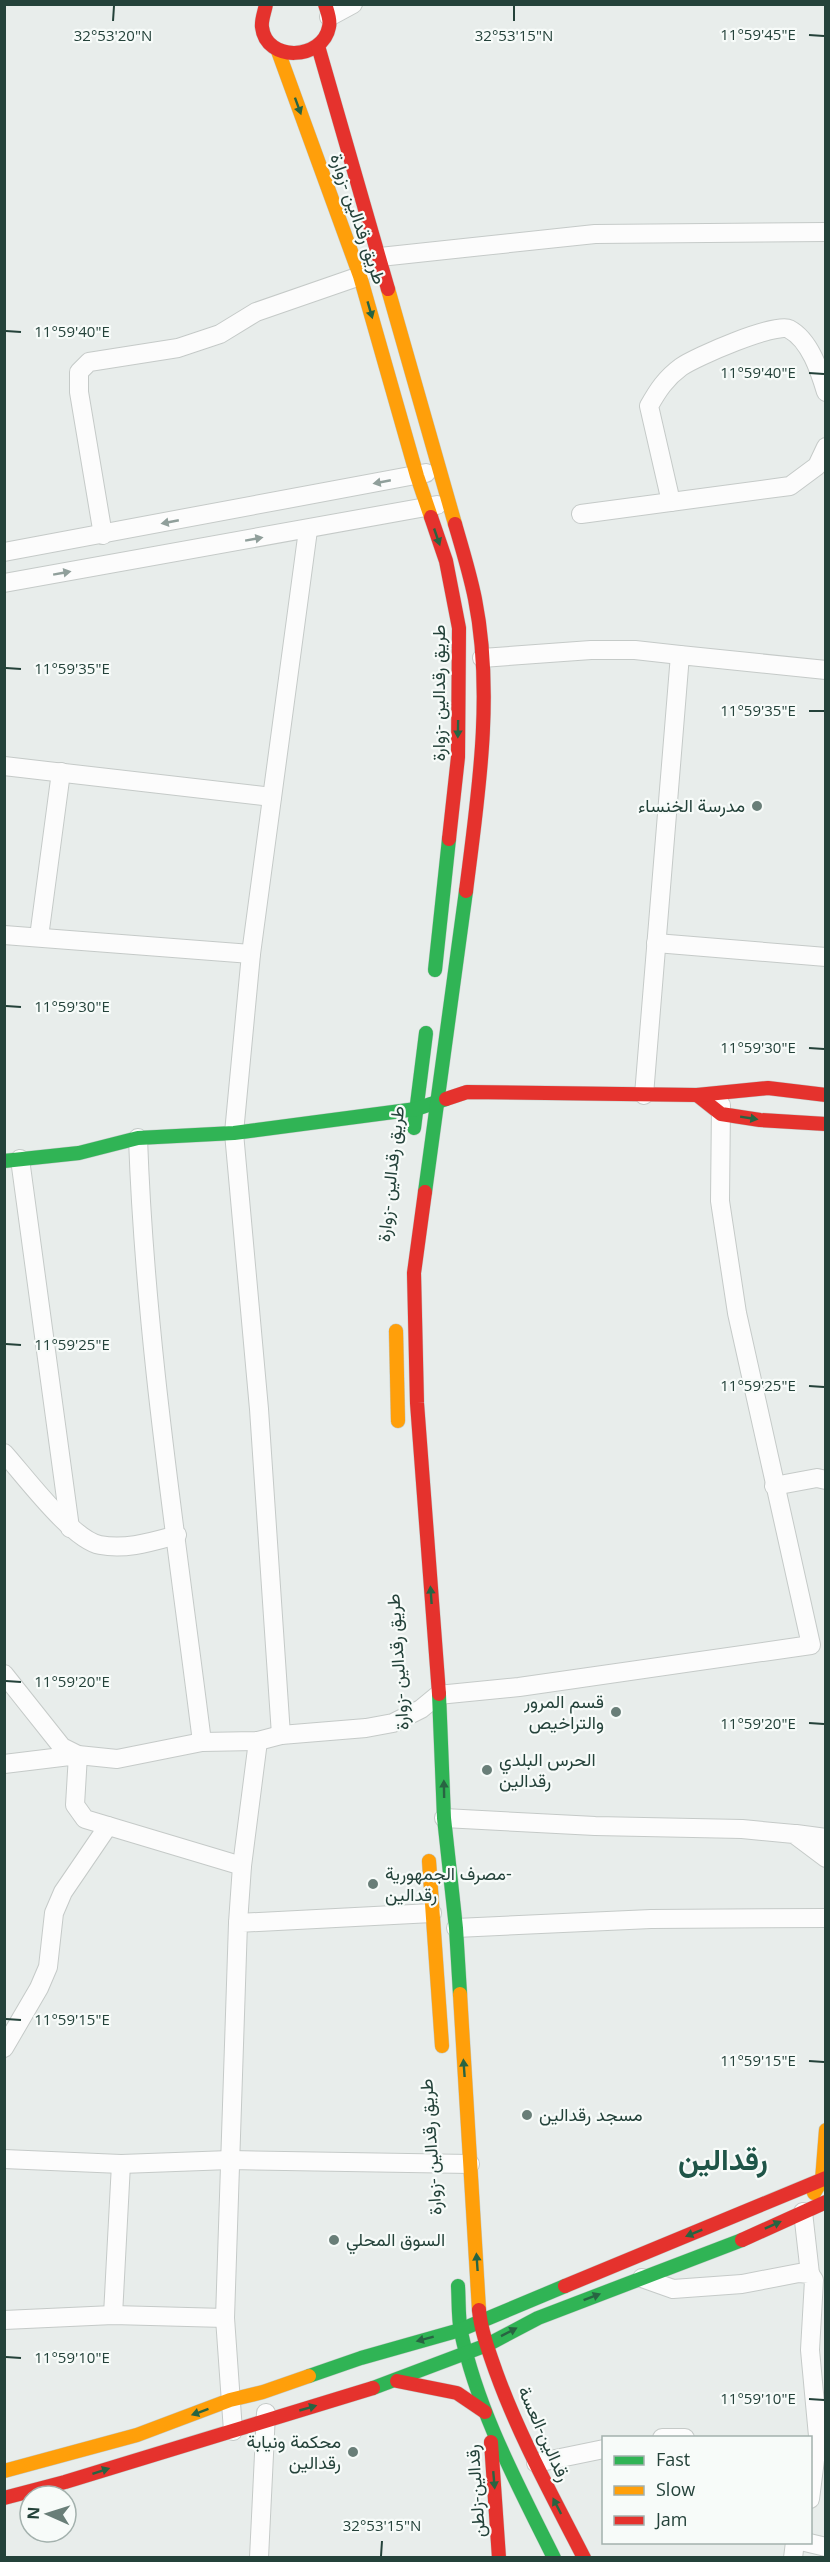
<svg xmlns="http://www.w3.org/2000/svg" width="830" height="2562" font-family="'Open Sans',Vazirmatn,sans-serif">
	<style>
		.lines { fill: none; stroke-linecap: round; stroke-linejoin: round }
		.street-casing { stroke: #c5cac8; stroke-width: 20 }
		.fast-casing { stroke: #c3cbc8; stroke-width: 15 }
		.slow-casing { stroke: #c3cbc8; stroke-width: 15 }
		.jam-casing { stroke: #c3cbc8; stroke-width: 15 }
		.street { stroke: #fcfcfc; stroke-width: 18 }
		.fast { stroke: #30b455; stroke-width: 14 }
		.slow { stroke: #ff9f0a; stroke-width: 14 }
		.jam { stroke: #e5322d; stroke-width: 14 }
		.oneway { fill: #286442 }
		.oneway2 { fill: #909f9b }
		.ticks { fill: none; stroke: #24423a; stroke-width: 2 }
		.poi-dot { fill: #697e78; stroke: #f7fbf9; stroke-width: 2 }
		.labels { text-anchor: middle; stroke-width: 4.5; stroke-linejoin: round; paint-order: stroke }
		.street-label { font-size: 18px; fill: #24423a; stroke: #f7fbf9 }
		.poi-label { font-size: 18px; fill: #24423a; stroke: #f7fbf9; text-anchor: start }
		.town-label { font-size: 30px; font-weight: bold; fill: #1f5548; stroke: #f7fbf9 }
		.ticks-label { font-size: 15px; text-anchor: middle; fill: #24423a; stroke: #f7fbf9; stroke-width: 4.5; stroke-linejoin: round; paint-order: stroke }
	</style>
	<rect width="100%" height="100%" fill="#e8edeb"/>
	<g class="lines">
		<!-- street casing -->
		<g class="street-casing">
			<g id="street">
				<path d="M329,17L353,4"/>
				<path d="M380,257L595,234L826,232"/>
				<path d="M671,502L649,406C658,390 666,378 681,367C695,357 776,322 789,329C810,340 820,372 826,392"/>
				<path d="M581,514L790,486L817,466L826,447"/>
				<path d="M103,535L79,392V372L89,362L178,348L220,334L256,312L360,276"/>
				<path d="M4,552L426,473"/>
				<path d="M4,583L437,505"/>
				<path d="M482,658L591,650H635L680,655"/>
				<path d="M4,766L272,797"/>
				<path d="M4,935L251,954"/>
				<path d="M39,937L61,772"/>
				<path d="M656,943L826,957"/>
				<path d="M644,1095L680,655L826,670"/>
				<path d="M138,1138C145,1340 177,1541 202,1742"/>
				<path d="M20,1159L70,1528"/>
				<path d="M4,1453C24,1475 72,1540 100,1545C126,1550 151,1542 177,1535"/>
				<path d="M774,1486L817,1478L826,1480"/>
				<path d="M4,1674L62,1747L78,1755L117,1759L202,1742L258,1741L281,1735L366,1728L393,1723L421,1709L438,1695L519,1687L811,1645L737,1313L720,1201L721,1105"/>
				<path d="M281,1735L259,1409L234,1133L251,954L308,530"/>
				<path d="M4,1764L78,1755L75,1805L85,1819L242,1866L238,1923"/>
				<path d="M444,1818L595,1826L742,1829L794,1834L826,1858"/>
				<path d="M796,1834L826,1838"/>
				<path d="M242,1866L258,1741"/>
				<path d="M456,1928L651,1919L826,1918"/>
				<path d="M4,2048L39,1988L48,1967L54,1913L63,1892L108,1826"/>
				<path d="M4,2159L121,2164L230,2160L470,2164"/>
				<path d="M803,2212L810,2274"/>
				<path d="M642,2278L673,2289L742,2284L799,2273L810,2274L814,2280L810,2350L818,2436L810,2499"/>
				<path d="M113,2315L121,2164"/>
				<path d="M4,2320L113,2315L225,2318"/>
				<path d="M233,2431L225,2318L238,1923L432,1913"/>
				<path d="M662,2438H685"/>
				<path d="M536,2463L604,2449"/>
				<path d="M805,2542L826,2547"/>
				<path d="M259,2558L266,2413"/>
				<path d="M793,2558L795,2542"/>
			</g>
		</g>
		<!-- fast casing -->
		<g class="fast-casing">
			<g id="fast">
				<path d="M435,970L449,839"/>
				<path d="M414,1128L426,1033"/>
				<path d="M4,1161L79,1153L138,1138L234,1133L416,1109L446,1099"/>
				<path d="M425,1192L466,891"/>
				<path d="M439,1694L444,1818L456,1928L460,1994"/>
				<path d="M458,2286C459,2301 458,2317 461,2332C478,2412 518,2485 554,2558"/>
				<path d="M309,2376L361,2358L460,2330L565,2286"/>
				<path d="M373,2388L487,2345L538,2318L742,2240"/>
			</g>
		</g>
		<!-- slow casing -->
		<g class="slow-casing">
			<g id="slow">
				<path d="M278,51L360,276L417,476L431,517"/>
				<path d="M388,289L455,524"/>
				<path d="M396,1331L398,1421"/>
				<path d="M429,1861L442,2046"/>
				<path d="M460,1994L479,2310"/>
				<path d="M814,2193L822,2180L826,2130"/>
				<path d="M4,2471L137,2435L230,2400L263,2392L309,2376"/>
			</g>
		</g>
		<!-- jam casing -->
		<g class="jam-casing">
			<g id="jam">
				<path d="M266,4C265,11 261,20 262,27C266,63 323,60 329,27C331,20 327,11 325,4"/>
				<path d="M318,46L388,289"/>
				<path d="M431,517L446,561L459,628L458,757L449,839"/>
				<path d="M455,524C462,548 470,574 475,599C494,694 478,796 466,891"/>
				<path d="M697,1095L721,1114L760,1120L826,1124"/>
				<path d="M446,1099L467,1092L697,1095L768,1088L826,1095"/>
				<path d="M425,1192L414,1273L417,1403L439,1694"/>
				<path d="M742,2240L826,2202"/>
				<path d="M565,2286L826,2178"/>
				<path d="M479,2310C481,2331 489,2352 496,2372C519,2436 553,2497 584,2558"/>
				<path d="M397,2381L457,2393L485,2412"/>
				<path d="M491,2442L499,2558"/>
				<path d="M4,2498L65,2482L373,2388"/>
			</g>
		</g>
		<!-- street -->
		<use href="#street" class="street"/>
		<!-- fast -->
		<use href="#fast" class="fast"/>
		<!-- slow -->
		<use href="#slow" class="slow"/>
		<!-- jam -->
		<use href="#jam" class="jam"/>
	</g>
	<!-- one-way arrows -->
	<defs><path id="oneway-solid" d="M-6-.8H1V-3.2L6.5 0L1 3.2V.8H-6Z" transform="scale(1.5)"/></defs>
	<g class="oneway">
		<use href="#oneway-solid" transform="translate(298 106) rotate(70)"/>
		<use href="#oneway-solid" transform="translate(370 310) rotate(74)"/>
		<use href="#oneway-solid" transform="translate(437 537) rotate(71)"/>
		<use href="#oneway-solid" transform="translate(458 729) rotate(91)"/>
		<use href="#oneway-solid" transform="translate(749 1118) rotate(9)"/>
		<use href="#oneway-solid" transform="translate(431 1595) rotate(-94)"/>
		<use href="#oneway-solid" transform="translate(444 1789) rotate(-91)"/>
		<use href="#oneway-solid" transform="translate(464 2068) rotate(-94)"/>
		<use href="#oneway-solid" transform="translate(773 2225) rotate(-24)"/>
		<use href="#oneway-solid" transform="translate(694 2233) rotate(158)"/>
		<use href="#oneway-solid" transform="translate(477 2262) rotate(-94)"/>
		<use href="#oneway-solid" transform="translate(592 2297) rotate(-21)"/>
		<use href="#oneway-solid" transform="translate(509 2332) rotate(-27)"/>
		<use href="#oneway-solid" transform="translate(425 2339) rotate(165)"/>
		<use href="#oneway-solid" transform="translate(308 2408) rotate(-16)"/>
		<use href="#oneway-solid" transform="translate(200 2412) rotate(160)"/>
		<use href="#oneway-solid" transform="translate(101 2471) rotate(-18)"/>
		<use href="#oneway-solid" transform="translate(494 2480) rotate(85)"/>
		<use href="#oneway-solid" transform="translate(557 2506) rotate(-117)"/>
	</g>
	<g class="oneway2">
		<use href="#oneway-solid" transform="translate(382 482) rotate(169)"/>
		<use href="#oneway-solid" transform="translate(170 522) rotate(169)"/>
		<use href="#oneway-solid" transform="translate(254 539) rotate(-10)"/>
		<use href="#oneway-solid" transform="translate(62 573) rotate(-10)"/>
	</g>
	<!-- ticks -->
	<path class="ticks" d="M113,21L114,6M514,21V6M809,35L824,36M6,331L21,332M809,373L824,374M6,668L21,669M809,711H824M6,1006L21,1007M809,1048L824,1049M6,1344L21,1345M809,1386L824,1387M6,1681L21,1682M809,1723L824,1724M6,2019L21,2020M809,2061L824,2062M6,2357L21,2358M809,2399L824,2400M381,2556L382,2541"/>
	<!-- markers -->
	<g class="poi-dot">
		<circle cx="757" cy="806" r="6"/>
		<circle cx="616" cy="1712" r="6"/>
		<circle cx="487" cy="1770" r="6"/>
		<circle cx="373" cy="1884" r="6"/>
		<circle cx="527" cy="2115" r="6"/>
		<circle cx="334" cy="2240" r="6"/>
		<circle cx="353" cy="2452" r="6"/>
	</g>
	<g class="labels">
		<!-- street labels -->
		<g class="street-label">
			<text transform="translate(358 219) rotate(71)" y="6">طريق رقدالين -زوارة</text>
			<text transform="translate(439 693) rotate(-90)" y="6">طريق رقدالين -زوارة</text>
			<text transform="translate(391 1174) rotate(-84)" y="6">طريق رقدالين -زوارة</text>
			<text transform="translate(398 1662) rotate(-94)" y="6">طريق رقدالين -زوارة</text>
			<text transform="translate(431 2147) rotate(-94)" y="6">طريق رقدالين -زوارة</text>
			<text transform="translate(544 2434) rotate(66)" y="6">رقدالين-العسة</text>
			<text transform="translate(476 2491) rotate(-94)" y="6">رقدالين-زلطن</text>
		</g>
		<!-- poi labels -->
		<g class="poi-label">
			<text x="745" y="812" text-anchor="end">مدرسة الخنساء</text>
			<text x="604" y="1708" text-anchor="end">قسم المرور<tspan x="604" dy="21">والتراخيص</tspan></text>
			<text x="499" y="1766">الحرس البلدي<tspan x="499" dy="21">رقدالين</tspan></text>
			<text x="385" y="1880">مصرف الجمهورية-<tspan x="385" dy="21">رقدالين</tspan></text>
			<text x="539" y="2121">مسجد رقدالين</text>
			<text x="346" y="2246">السوق المحلي</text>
			<text x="341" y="2448" text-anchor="end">محكمة ونيابة<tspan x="341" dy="21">رقدالين</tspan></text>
		</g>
		<!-- town labels -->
		<g class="town-label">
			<text x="723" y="2170">رقدالين</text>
		</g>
	</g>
	<g class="ticks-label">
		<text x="758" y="40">11°59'45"E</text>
		<text x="113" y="41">32°53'20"N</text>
		<text x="514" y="41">32°53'15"N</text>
		<text x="72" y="337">11°59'40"E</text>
		<text x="758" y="378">11°59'40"E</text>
		<text x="72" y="674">11°59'35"E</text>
		<text x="758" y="716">11°59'35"E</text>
		<text x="72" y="1012">11°59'30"E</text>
		<text x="758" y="1053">11°59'30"E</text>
		<text x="72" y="1350">11°59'25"E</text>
		<text x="758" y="1391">11°59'25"E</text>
		<text x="72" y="1687">11°59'20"E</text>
		<text x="758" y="1729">11°59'20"E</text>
		<text x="72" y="2025">11°59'15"E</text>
		<text x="758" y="2066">11°59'15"E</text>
		<text x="72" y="2363">11°59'10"E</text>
		<text x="758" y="2404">11°59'10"E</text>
		<text x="382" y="2531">32°53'15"N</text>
	</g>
	<!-- border -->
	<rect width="830" height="2562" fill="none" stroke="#24423a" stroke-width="12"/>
	<!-- legend -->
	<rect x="602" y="2436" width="210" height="108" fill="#f7fbf9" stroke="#a3b1ad" stroke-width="1.5"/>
	<rect x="614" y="2456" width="30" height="9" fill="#30b455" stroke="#a3b1ad" stroke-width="1.5"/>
	<text x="656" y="2466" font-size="18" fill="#24423a">Fast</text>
	<rect x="614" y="2486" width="30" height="9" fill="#ff9f0a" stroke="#a3b1ad" stroke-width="1.5"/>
	<text x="656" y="2496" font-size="18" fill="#24423a">Slow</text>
	<rect x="614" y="2516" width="30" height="9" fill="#e5322d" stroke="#a3b1ad" stroke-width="1.5"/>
	<text x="656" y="2526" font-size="18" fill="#24423a">Jam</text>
	<!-- north arrow -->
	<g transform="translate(48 2514) rotate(273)"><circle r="28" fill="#f7fbf9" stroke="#a3b1ad" stroke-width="1.5"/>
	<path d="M0-4.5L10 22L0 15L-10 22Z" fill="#697e78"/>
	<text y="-9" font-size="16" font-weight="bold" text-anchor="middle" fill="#24423a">N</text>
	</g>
</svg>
